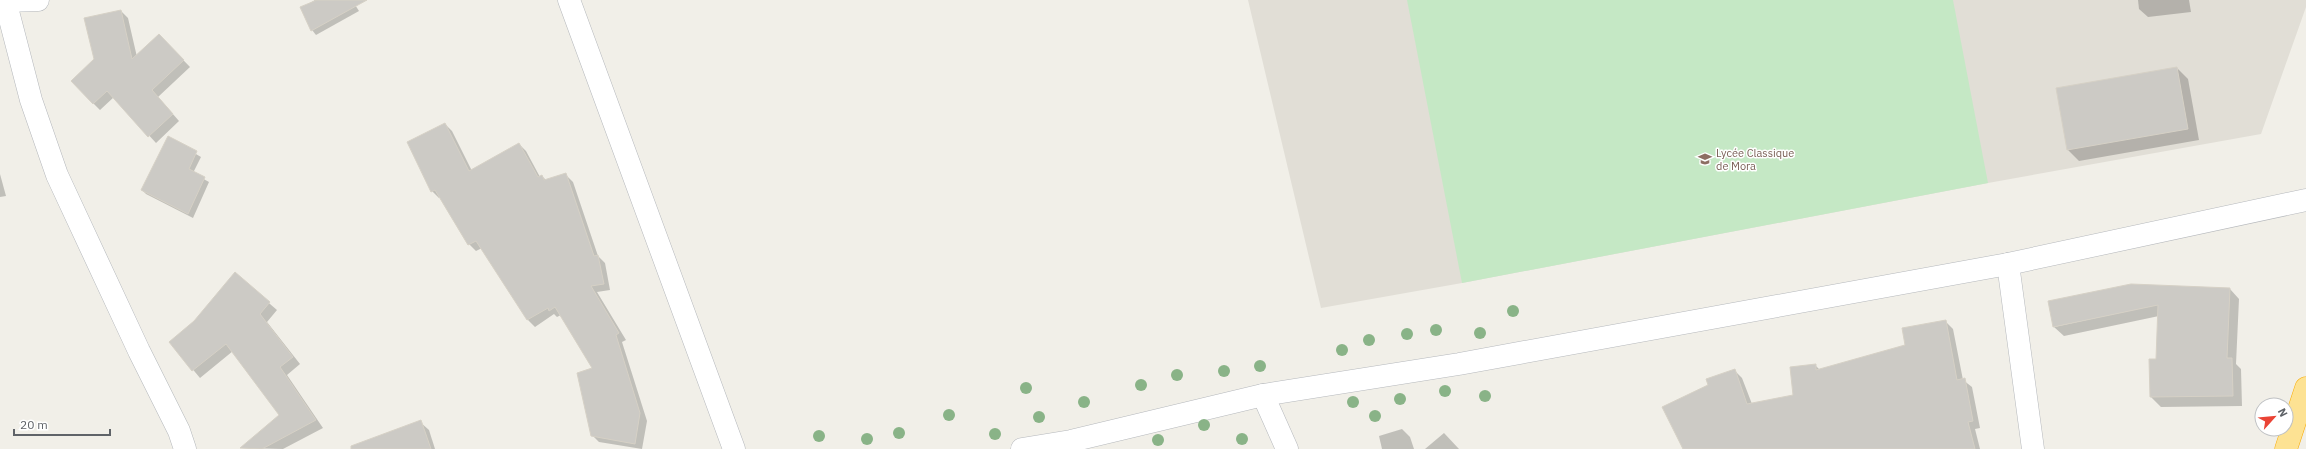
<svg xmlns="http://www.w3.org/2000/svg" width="2306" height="449" font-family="'IBM Plex Sans',sans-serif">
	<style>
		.education { fill: #e1ded6 }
		.green { fill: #c5e8c5 }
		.shadow { fill: #0003 }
		.building { fill: #cccac5; stroke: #d6d1c6 }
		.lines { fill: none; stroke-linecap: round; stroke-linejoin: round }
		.street-casing { stroke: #b5b8bc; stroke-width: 23 }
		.highway-casing { stroke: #f9ab00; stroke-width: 23 }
		.street { stroke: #fff; stroke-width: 22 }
		.highway { stroke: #fde293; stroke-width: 22 }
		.tree { fill: #89b387 }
		.labels { text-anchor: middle; stroke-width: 3; stroke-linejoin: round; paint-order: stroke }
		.education-label { font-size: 11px; fill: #785e54; stroke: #fff; text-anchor: start }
	</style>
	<rect width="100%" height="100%" fill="#f1efe8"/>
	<!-- education -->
	<path class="education" d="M1248,0H2306V7L2261,134L1988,183L1462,283L1321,308Z"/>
	<!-- green -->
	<path class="green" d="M1407,0H1953L1988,183L1462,283Z"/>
	<!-- shadow -->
	<g class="shadow">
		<path d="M315,0H352L359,11L316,35L312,30L302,8Z"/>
		<path d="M2138,0H2189L2191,12L2148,17L2139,9Z"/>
		<path d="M121,11L128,18L137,57L159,35L190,67L158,97L179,121L156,143L114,97L100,110L93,103L95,59Z"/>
		<path d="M2177,68L2188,79L2199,140L2079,161L2068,150Z"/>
		<path d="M445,124L452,131L472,171L519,144L526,151L540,177L542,176L547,181L566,175L573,182L598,256L605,263L610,290L597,292L626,340L622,342L647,421L642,449L599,442L592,435L594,369L561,315L557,317L554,314L535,327L528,320L482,248L476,251L469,244L441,197L439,198L432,191Z"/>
		<path d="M169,138L201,157L193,173L209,182L193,218L146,194L142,190Z"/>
		<path d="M0,174L6,196L0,197Z"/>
		<path d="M235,274L277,310L267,322L300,364L287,375L323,428L283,449L242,448L281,415L233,351L200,378L170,342L195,321Z"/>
		<path d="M2230,289L2239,299L2236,364L2241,369L2242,406L2161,407L2151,397L2157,360L2159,316L2064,336L2054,327Z"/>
		<path d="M1945,321L1953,329L1963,380L1972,387L1980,428L1975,429L1980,449H1683L1664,407L1709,385L1734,370L1742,378L1752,404L1794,396L1815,365L1820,370L1906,346Z"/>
		<path d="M420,422L429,430L435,449H403Z"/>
		<path d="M1402,429L1410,437L1414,449H1382L1379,436Z"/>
		<path d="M1444,433L1459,449H1425Z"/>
	</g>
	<!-- building -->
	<g class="building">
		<path d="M317,0H367L311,31L300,7Z"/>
		<path d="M121,10L132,59L159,34L184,60L152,90L173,114L148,137L107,91L93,104L71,81L94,59L84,18Z"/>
		<path d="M2177,67L2188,129L2067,150L2056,88Z"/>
		<path d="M445,123L469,171L519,143L538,177L542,175L544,180L566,173L594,256L598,255L604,284L591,286L619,333L616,335L640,413L635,444L591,436L577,373L592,368L555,307L549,311L548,308L527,320L476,241L468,245L435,190L431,192L407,142Z"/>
		<path d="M168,136L197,151L189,169L205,177L188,214L141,190Z"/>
		<path d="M235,272L270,302L260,314L293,357L280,367L316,420L262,449L240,448L279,415L226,344L192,371L169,342L194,321Z"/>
		<path d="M2131,284L2230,288L2227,358H2232L2233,396L2150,397L2149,359H2156L2158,305L2053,327L2048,301Z"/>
		<path d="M1946,320L1957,380L1965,378L1973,421L1968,422L1975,449H1683L1662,407L1708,385L1706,379L1735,369L1747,404L1793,395L1790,367L1816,364V370L1905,345L1902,328Z"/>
		<path d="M421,420L431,449H351V446Z"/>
	</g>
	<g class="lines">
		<!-- street casing -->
		<g class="street-casing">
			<g id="street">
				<path d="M5,0L31,100L57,175L139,351L179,431L185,449"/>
				<path d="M569,0L734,449"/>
				<path d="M5,1L38,0"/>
				<path d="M2008,264L2033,449"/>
				<path d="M1263,395L1287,449"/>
				<path d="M1022,449L1071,441L1263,395L1459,364L2008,264L2306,200"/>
			</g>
		</g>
		<!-- highway casing -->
		<g class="highway-casing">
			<path id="highway" d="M2286,449L2306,388"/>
		</g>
		<!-- street -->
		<use href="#street" class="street"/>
		<!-- highway -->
		<use href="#highway" class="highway"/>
	</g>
	<!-- trees -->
	<g class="tree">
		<circle cx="1513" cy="311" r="6"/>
		<circle cx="1436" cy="330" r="6"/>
		<circle cx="1480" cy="333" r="6"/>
		<circle cx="1407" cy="334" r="6"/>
		<circle cx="1369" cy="340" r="6"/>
		<circle cx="1342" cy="350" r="6"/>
		<circle cx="1260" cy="366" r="6"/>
		<circle cx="1224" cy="371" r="6"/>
		<circle cx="1177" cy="375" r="6"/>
		<circle cx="1141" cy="385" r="6"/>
		<circle cx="1026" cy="388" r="6"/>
		<circle cx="1445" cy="391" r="6"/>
		<circle cx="1485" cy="396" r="6"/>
		<circle cx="1400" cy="399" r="6"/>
		<circle cx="1084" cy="402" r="6"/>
		<circle cx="1353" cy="402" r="6"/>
		<circle cx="949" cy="415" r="6"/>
		<circle cx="1375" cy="416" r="6"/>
		<circle cx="1039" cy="417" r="6"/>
		<circle cx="1204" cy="425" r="6"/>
		<circle cx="899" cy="433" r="6"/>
		<circle cx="995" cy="434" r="6"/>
		<circle cx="819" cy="436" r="6"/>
		<circle cx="867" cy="439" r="6"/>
		<circle cx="1242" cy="439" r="6"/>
		<circle cx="1158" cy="440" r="6"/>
	</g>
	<!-- icons -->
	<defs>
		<g id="school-bare" transform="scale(1.08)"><path d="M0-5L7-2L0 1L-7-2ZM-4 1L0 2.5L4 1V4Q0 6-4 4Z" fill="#8d6e63" stroke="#fff" stroke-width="2.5" paint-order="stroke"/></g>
	</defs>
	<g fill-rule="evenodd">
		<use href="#school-bare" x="1705" y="159"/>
	</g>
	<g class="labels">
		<!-- education labels -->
		<g class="education-label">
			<text x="1716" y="157">Lycée Classique<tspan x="1716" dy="13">de Mora</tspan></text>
		</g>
	</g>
	<!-- north arrow -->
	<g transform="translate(2274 417) rotate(63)"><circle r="19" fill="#ffffff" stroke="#bfc1c3"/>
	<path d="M0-3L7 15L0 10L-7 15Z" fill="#ea4335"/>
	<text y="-6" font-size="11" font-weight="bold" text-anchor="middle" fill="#5f6368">N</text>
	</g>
	<!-- scale -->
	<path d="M14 429v6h96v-6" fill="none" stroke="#5f6368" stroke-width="2"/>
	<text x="20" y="429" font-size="12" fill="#5f6368" stroke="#ffffff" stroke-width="3" paint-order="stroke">20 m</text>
</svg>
